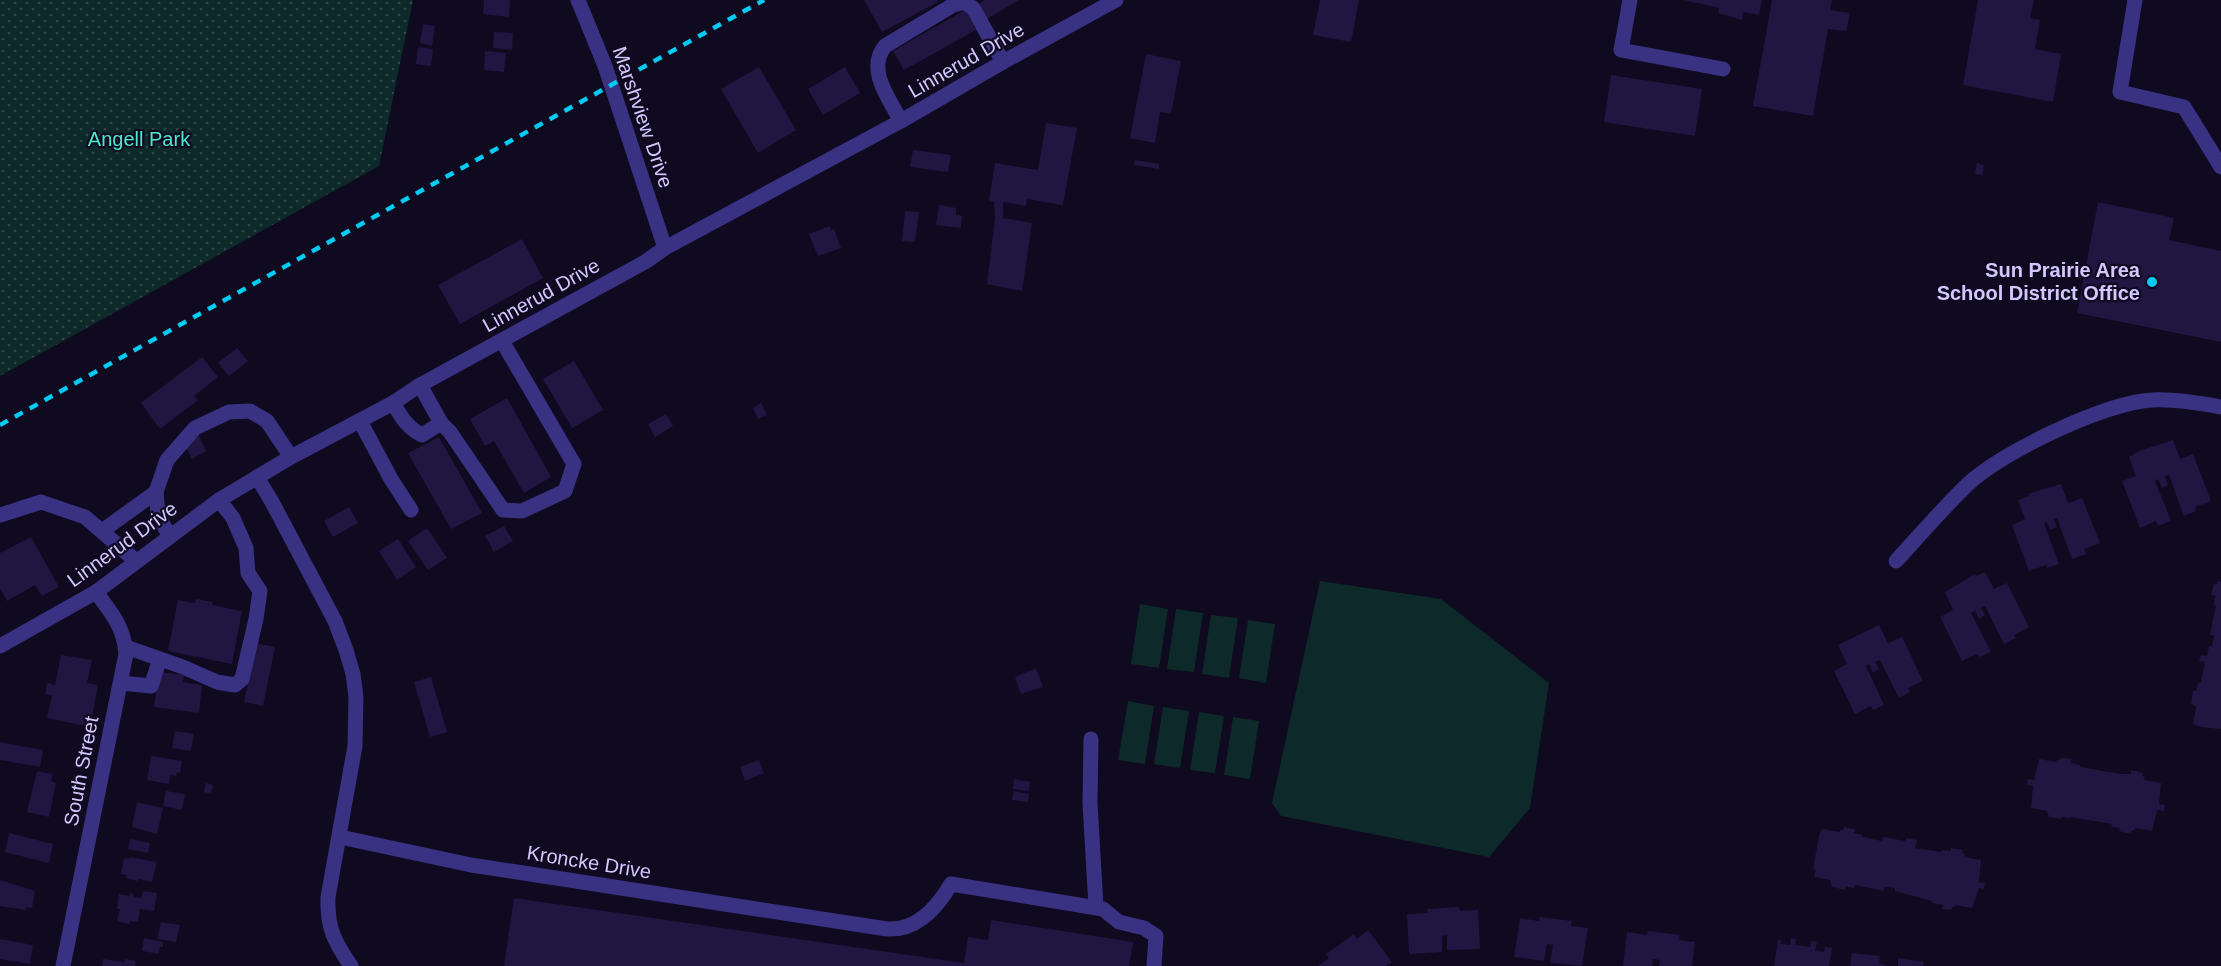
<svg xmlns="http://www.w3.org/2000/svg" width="2221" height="966" font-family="Arial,sans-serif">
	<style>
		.park { fill: url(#park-dots) }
		.pitch { fill: #0d2929 }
		.building { fill: #211542 }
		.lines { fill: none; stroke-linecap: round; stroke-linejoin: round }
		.minor { stroke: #393182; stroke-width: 15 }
		.rail { stroke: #00ccf3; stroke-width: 4.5; stroke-dasharray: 9 8; stroke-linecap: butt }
		.poi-dot { fill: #00ccf3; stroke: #0f0a1f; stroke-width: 2 }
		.labels { text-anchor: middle; stroke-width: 4.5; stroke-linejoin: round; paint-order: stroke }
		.street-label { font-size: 20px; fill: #d2c8ff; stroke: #0f0a1f }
		.park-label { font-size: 20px; fill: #4ae9cb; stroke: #0f0a1f }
		.poi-label { font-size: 20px; font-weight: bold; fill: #d2c8ff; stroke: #0f0a1f; text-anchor: end }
	</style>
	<defs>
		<pattern id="park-dots" width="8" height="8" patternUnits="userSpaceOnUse" patternTransform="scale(1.5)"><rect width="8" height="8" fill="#0d2929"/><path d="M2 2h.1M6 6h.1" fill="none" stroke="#2f4749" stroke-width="1.8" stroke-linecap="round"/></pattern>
	</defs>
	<rect width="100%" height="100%" fill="#0f0a1f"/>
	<!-- park -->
	<path class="park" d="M0,0H413L379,166L0,376Z"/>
	<!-- pitch -->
	<g class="pitch">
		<path d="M1320,581L1441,599L1549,683L1530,808L1489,857L1281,816L1272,803Z"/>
		<path d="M1140,604L1168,609L1159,668L1131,664Z"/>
		<path d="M1176,609L1203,613L1194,672L1167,669Z"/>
		<path d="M1211,615L1238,618L1229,678L1202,674Z"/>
		<path d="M1248,620L1275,624L1266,683L1239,678Z"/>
		<path d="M1128,701L1154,706L1145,764L1118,760Z"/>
		<path d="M1163,707L1189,711L1180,768L1154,764Z"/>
		<path d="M1199,712L1224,716L1215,773L1190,770Z"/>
		<path d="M1233,717L1259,721L1250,779L1224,775Z"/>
	</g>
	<!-- building -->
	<g class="building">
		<path d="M484,0H510L509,17L483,14Z"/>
		<path d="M864,0H937L938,2L882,32Z"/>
		<path d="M985,0H1019L987,19L979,4Z"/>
		<path d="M1320,0H1359L1351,42L1313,35Z"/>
		<path d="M1684,0H1762L1759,15L1743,12L1742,20L1718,13L1719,8Z"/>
		<path d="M1772,0H1832L1830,10L1850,13L1846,31L1828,29L1813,116L1753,106Z"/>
		<path d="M1978,0H2034L2030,18L2040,20L2035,49L2061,54L2053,102L1963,85Z"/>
		<path d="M965,10L976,30L904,70L893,51Z"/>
		<path d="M423,24L435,26L432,46L420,43Z"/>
		<path d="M494,32L513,33L512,50L493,48Z"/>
		<path d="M418,47L433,49L431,66L416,64Z"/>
		<path d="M485,51L506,53L504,72L484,70Z"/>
		<path d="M1146,54L1181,61L1171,114L1160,112L1155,143L1130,138Z"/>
		<path d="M759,67L796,130L758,153L721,89Z"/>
		<path d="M845,67L860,93L823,115L808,89Z"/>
		<path d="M1611,75L1702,89L1695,136L1604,122Z"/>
		<path d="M1046,123L1077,128L1063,205L1027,199L1026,206L1003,202V218L1032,223L1022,291L987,284L995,218L994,202L989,200L995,163L1038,170Z"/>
		<path d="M913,150L951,155L948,172L910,167Z"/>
		<path d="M1135,160L1159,164V169L1134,165Z"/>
		<path d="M1977,163L1984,165L1982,175L1975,174Z"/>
		<path d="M2098,202L2174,218L2169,240L2221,251V342L2077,313Z"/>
		<path d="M939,205L956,208V215L962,216L961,228L936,225Z"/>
		<path d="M905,211L919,212L915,242L902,241Z"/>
		<path d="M830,226L831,230L834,229L841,248L818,256L809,234Z"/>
		<path d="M522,239L543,278L460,324L438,285Z"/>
		<path d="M237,348L248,361L229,376L218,363Z"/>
		<path d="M202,357L218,377L194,396L198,400L160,429L141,403Z"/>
		<path d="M574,361L603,410L572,428L543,379Z"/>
		<path d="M507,398L551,477L524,493L494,441L485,446L470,419Z"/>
		<path d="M761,403L767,415L758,419L753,408Z"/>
		<path d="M666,414L673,426L655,437L648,424Z"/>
		<path d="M199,436L206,451L192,459L185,445Z"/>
		<path d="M439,437L482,513L451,529L408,453Z"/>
		<path d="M2173,440L2180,459L2193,454L2211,501L2195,507L2196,511L2184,516L2169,475L2165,476L2168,485L2162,488L2158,479L2155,481L2171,521L2158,526L2156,521L2140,528L2122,481L2136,476L2129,457L2139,451Z"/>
		<path d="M2061,484L2068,503L2082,498L2100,543L2084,549L2086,554L2072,559L2057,518L2054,519L2057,527L2050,530L2047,522L2044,523L2059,564L2047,568L2046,565L2029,571L2012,525L2025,519L2018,500L2029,496L2028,494Z"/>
		<path d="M349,507L358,523L333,537L324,521Z"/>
		<path d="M504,526L513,541L494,552L485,536Z"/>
		<path d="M427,528L447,558L428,570L408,541Z"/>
		<path d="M31,537L59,587L42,596L35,585L7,601L0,588V553Z"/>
		<path d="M398,539L416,567L397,580L379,551Z"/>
		<path d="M1985,572L1994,589L2007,583L2029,627L2014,635L2016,638L2004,644L1985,606L1981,608L1985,615L1979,619L1975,610L1971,613L1991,652L1979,657L1977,654L1962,661L1940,617L1953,610L1945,592L1975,574L1976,576Z"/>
		<path d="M2217,581L2221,582V729L2200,727L2193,724L2196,707L2191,703L2193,691H2196L2198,683H2201L2205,662L2199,661L2201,655L2207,656L2209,646H2212L2214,636L2210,635L2216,605H2214L2215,596L2211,595L2214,584L2217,585Z"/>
		<path d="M196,599L213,602L212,605L242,611L232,664L168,651L178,600L195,603Z"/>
		<path d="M1879,625L1888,643L1902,637L1923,681L1908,688L1910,692L1899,698L1880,660L1875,662L1879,669L1873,673L1869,664L1866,666L1884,705L1873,710L1871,706L1855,714L1834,671L1847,664L1838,645Z"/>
		<path d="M256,643L275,647L263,706L244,702Z"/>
		<path d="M61,655L92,660L87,683L98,685L90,727L47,718L52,695L45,694L47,683L55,685Z"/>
		<path d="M1036,668L1043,687L1021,694L1015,677Z"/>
		<path d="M159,672L184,675L183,682L202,685L199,713L154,707Z"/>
		<path d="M431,677L447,732L430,737L414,682Z"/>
		<path d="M175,731L194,734L191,751L172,748Z"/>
		<path d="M0,742L43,750L40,767L0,760Z"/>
		<path d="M151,756L182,761L180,773L177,772L176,776L170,775L169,784L147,780Z"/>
		<path d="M2061,758L2072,759L2071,763L2080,765V767L2121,774H2131V770L2143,773L2142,776L2145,777L2144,780L2161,783L2159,804L2165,805L2164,811L2157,810L2152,831L2135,828V830H2132L2131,834L2119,831L2120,828L2111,827L2112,824L2071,817L2070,818L2062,817L2061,819L2049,817L2047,811L2031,808L2033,786L2027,785L2028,779L2034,780L2039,759L2056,762L2057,760H2060Z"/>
		<path d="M759,760L764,773L745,781L740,767Z"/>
		<path d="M37,771L53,774L51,781L56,783L49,817L27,812Z"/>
		<path d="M1014,779L1030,782L1029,791L1013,789Z"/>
		<path d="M206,783L213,785L211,794L204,792Z"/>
		<path d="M166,791L185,794L182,810L163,806Z"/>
		<path d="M1014,791L1029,794L1028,802L1012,800Z"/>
		<path d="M137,802L163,808L157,834L132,827Z"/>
		<path d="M1844,827L1855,829L1854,833L1862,835V837L1882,841L1883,837L1905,841L1906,838L1917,840L1915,848L1941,852L1942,850L1951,851V848L1963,850L1962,853L1965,854L1964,857L1981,860L1979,882L1985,883L1984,889L1979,888L1972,908L1955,905V907H1952L1951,910L1942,909L1943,905L1932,903V901L1895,891V888L1884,887V891L1855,885L1854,888L1845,886V890L1832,887L1830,880L1814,877L1816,870L1813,869L1819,836L1822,829L1839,832L1840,830H1843Z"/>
		<path d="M9,833L53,844L49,863L5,852Z"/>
		<path d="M130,839L150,843L148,853L128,849Z"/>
		<path d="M129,857L157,862L152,882L138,879V881L126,878L127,875L121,874L124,858L129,859Z"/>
		<path d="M0,880L35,891L32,908L26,907V910L0,906Z"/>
		<path d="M143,891L157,893L154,911L140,909L138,922L130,921L129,924L117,921L120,909H117L119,894L130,896V893L134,894L133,897L141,898Z"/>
		<path d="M514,898L964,963L968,937L988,940L991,920L1133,942L1129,966H504Z"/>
		<path d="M1459,907L1460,911L1478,910L1480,949L1447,950V935L1442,936V952L1409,954L1407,914L1428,913L1427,909Z"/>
		<path d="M1540,917L1572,921L1571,926L1588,928L1582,966L1550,963L1553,945L1547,944L1544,961L1514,957L1520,918L1539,921Z"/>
		<path d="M161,922L180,925L176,942L157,939Z"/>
		<path d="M1368,930L1392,962L1386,966H1318L1329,958L1326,954L1354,934L1357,939Z"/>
		<path d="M1648,931L1680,935L1679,940L1695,942L1692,966H1659L1660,960L1653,959L1652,966H1623L1627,932L1647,935Z"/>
		<path d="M144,938L163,942V947H160L159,954L142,951Z"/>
		<path d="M1791,938L1796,939L1795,945L1810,947L1811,941L1817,942L1815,951L1824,952L1825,947L1832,948L1829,966H1774L1778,940H1781L1780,944L1790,945Z"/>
		<path d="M0,939L33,945L30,964L0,959Z"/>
		<path d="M1852,953L1880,956L1879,963L1887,966H1850Z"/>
		<path d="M1898,958L1924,962L1923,966H1898Z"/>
		<path d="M103,959L124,962L125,959L136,961L135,966H102Z"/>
	</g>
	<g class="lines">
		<!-- minor -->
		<g class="minor">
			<path d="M578,0L605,66L665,248"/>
			<path d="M1630,0L1621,50L1723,69"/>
			<path d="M2135,0L2120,92L2184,107L2221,167"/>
			<path d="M901,121C889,99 866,69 885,46L953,5L964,2L973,8L1003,62"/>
			<path d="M420,385L441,423L450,432L503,510L522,511L565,491L574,464L502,341"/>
			<path d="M393,403C401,416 407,428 422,435L441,423"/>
			<path d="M360,421L391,479L411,510"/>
			<path d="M257,477L272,502L335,621L346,650L353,674L356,697L355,746L328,897C327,928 334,941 351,966"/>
			<path d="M0,515L41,502L85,517L136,561"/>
			<path d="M102,531L156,492"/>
			<path d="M169,536L158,514L156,492L167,460L195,428L229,412L250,411L267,421L291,457"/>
			<path d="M1896,561C1920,535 1943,508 1968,484C2002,452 2106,402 2153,400C2175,399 2199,403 2221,407"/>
			<path d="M0,646L96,592L219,500L291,457L393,403L420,385L645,262L665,248L901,121L1003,62L1116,0"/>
			<path d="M126,647L183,667L217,682L235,685L242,679L256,619L260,591L248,573L246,548L233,518L219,500"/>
			<path d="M121,683L151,686L160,659"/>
			<path d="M1091,739L1090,803L1096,907"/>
			<path d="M340,837L471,865L887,929C917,931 937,908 951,884L1103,909L1119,922L1144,928L1156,936L1154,966"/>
			<path d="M63,966L126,654C124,627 112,614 96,592"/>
		</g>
		<!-- rail -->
		<path class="rail" d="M0,425L764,0"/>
	</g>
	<!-- markers -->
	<circle class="poi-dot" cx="2152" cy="282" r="6"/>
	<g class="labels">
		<!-- street labels -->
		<g class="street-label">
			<text transform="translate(966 60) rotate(-30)" y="7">Linnerud Drive</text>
			<text transform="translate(643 117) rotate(71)" y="7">Marshview Drive</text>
			<text transform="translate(541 295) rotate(-29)" y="7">Linnerud Drive</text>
			<text transform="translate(122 544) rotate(-36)" y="7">Linnerud Drive</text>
			<text transform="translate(81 771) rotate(-79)" y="7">South Street</text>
			<text transform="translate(589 862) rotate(9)" y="7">Kroncke Drive</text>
		</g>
		<!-- park labels -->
		<g class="park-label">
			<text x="139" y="146">Angell Park</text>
		</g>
		<!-- poi labels -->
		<g class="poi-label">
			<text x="2140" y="277">Sun Prairie Area<tspan x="2140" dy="23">School District Office</tspan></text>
		</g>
	</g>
</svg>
